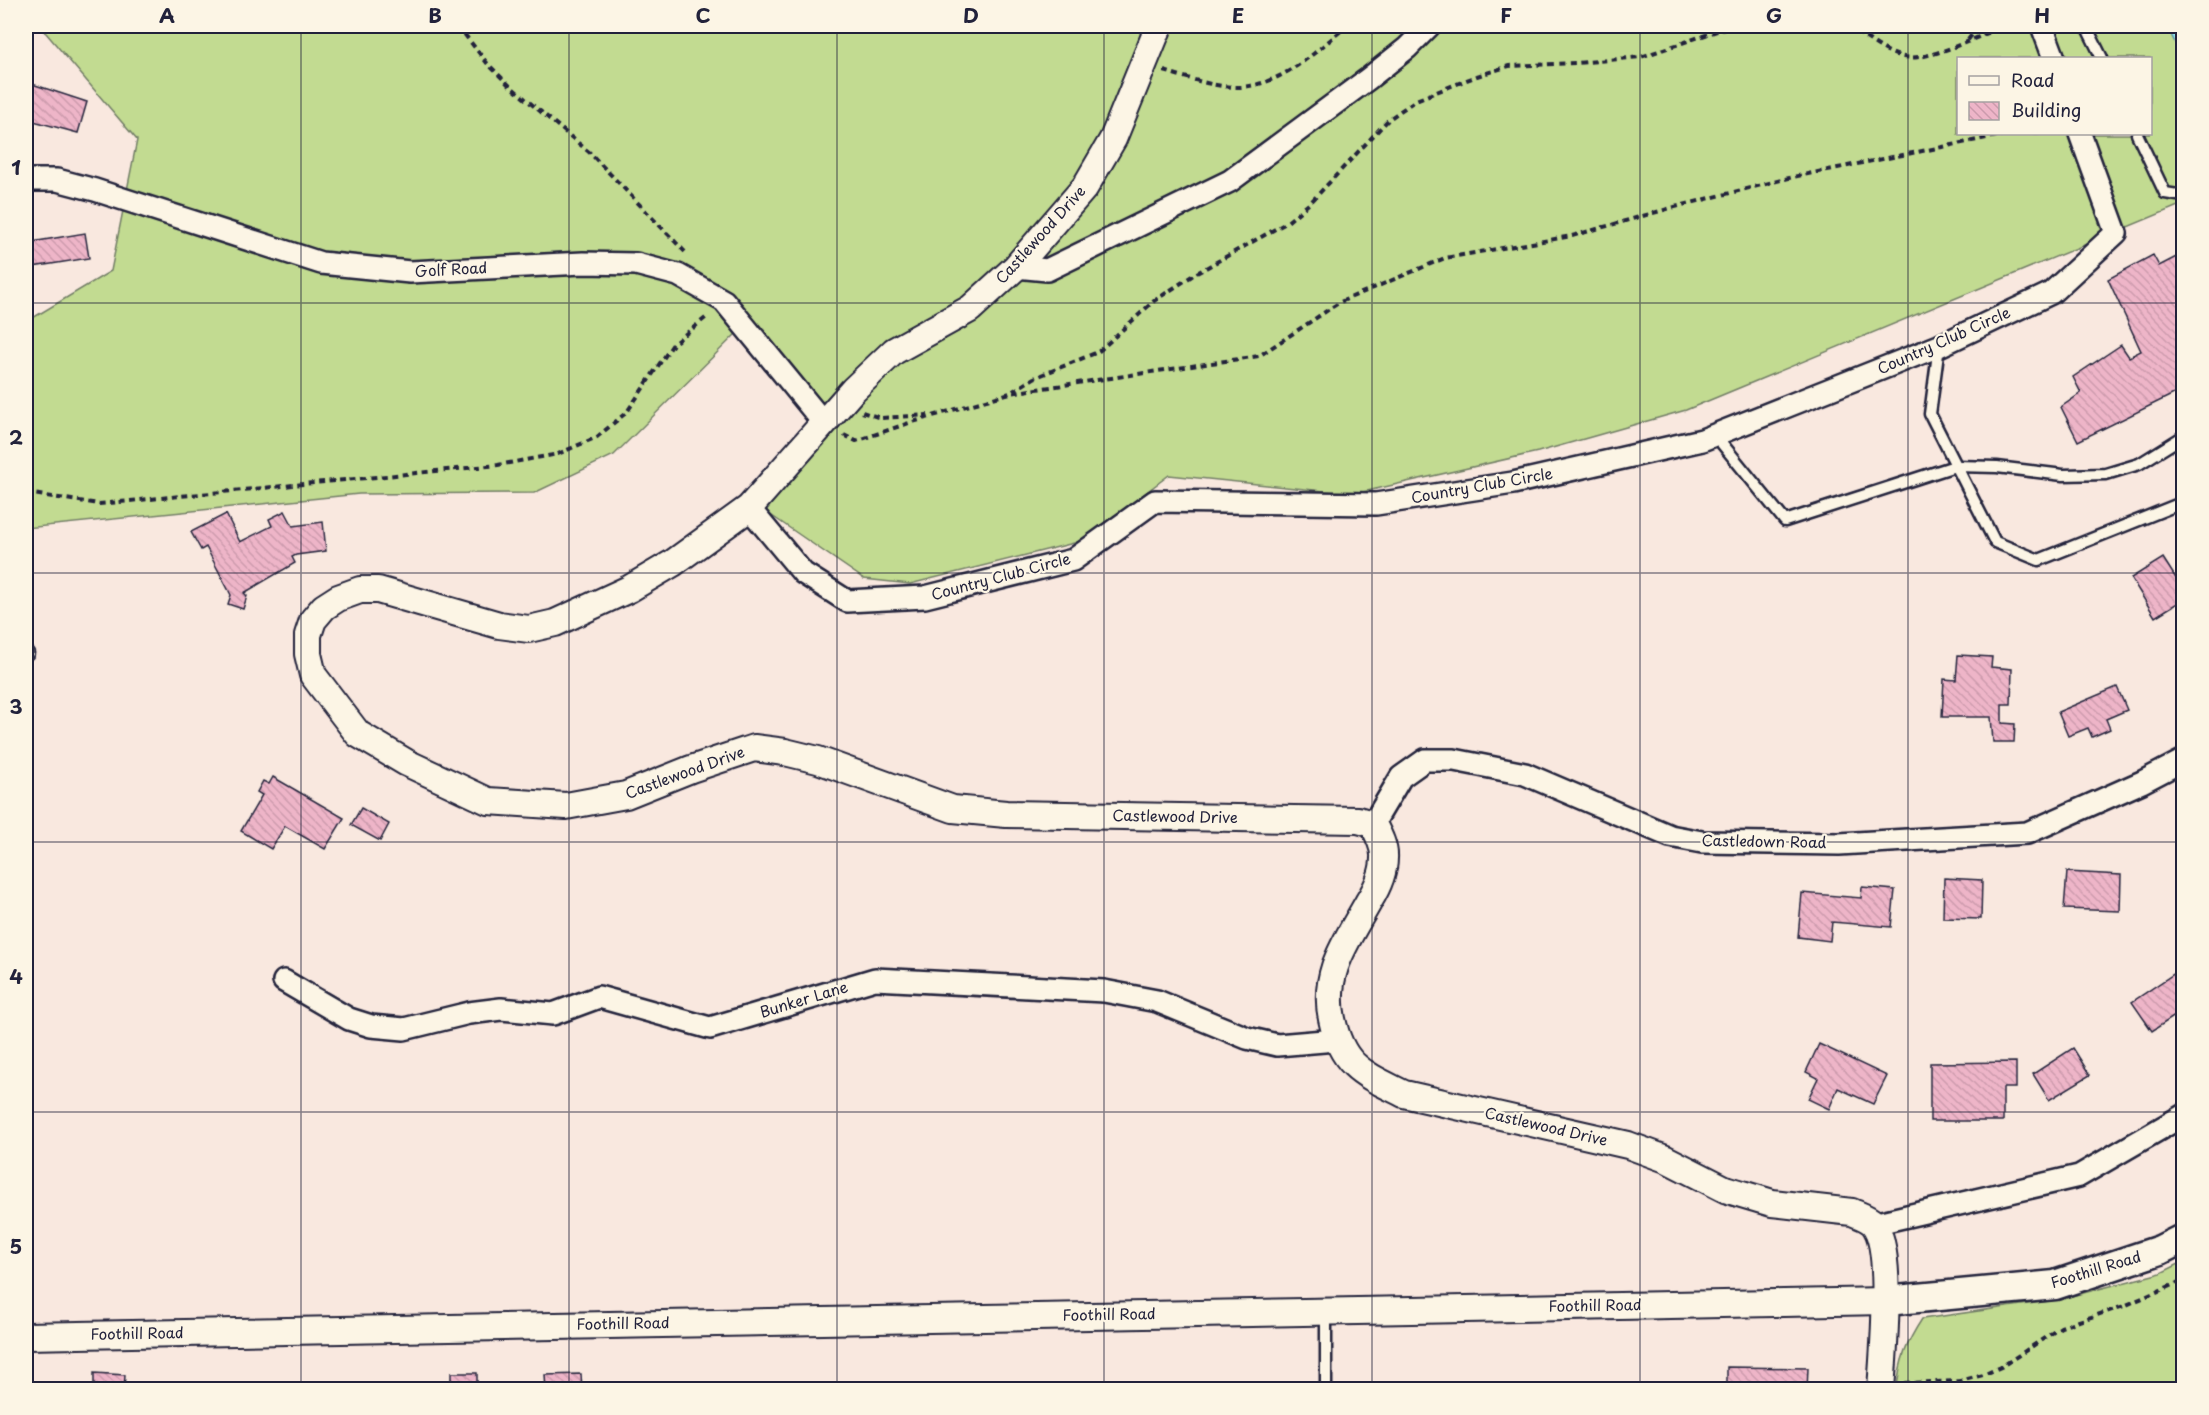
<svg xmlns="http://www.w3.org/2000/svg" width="2209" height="1415" font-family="'Playpen Sans',sans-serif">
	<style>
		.grass { fill: #c2db91; stroke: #727e66; stroke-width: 1.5; fill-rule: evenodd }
		.water { fill: url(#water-rules); stroke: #6293a3; stroke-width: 1.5 }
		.building { fill: url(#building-back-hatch); stroke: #22223b; stroke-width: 1.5 }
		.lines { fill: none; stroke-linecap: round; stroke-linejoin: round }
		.service-casing { stroke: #22223b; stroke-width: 15 }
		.minor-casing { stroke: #22223b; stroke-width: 26 }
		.tertiary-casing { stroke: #22223b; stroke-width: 30 }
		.secondary-casing { stroke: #22223b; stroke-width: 33 }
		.path { stroke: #22223b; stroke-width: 4; stroke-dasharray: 6 4.5; stroke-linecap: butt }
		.service { stroke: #fcf5e5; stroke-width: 10 }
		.minor { stroke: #fcf5e5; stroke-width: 21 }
		.tertiary { stroke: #fcf5e5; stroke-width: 26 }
		.secondary { stroke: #fcf5e5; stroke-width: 28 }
		.grid { fill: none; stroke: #22223b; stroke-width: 1.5; stroke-opacity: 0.55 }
		.labels { text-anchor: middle; stroke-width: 4.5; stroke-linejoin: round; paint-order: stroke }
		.street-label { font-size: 15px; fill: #22223b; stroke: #fcf5e5 }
		.neatline { fill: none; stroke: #22223b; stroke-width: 2 }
		.grid-label { font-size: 20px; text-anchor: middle; font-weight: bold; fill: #22223b }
	</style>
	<defs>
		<pattern id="water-rules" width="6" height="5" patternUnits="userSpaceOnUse" patternTransform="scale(1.5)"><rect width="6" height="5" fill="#8ddee9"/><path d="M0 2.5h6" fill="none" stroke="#79bec9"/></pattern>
		<pattern id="building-back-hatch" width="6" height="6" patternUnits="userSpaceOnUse" patternTransform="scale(1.5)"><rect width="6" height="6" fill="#eeb5c8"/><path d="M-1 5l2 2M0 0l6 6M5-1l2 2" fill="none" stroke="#cc9bad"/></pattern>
	</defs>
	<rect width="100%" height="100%" fill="#f9e8df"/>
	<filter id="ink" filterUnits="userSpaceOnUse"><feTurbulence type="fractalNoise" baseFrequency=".0167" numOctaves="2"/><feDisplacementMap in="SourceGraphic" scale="12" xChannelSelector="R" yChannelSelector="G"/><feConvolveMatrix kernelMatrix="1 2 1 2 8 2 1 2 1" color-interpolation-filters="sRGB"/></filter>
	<g filter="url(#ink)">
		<!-- grass -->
		<g class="grass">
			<path d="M40,26H2183V204L1686,410L1538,452L1354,494L1169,475L1082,541L910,584L864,579L759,507L841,423L749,321L614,455L534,493L359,494L26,528V322L111,271L137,140ZM1958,58H2150V134H1958Z"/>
			<path d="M2183,1262V1389H1897C1899,1361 1907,1342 1922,1319L2056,1300L2161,1273Z"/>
		</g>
		<!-- water -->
		<path class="water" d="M2167,26H2183V60Z"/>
		<!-- building -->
		<g class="building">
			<path d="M26,82L87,102L78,133L26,119Z"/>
			<path d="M85,233L89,258L26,268V243Z"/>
			<path d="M2184,253V389L2078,441L2061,407L2081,393L2073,377L2121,345L2129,357L2141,351L2108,279L2153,255L2159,266Z"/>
			<path d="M285,511L293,526L323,522L326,551L296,555L292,557L295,563L244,593L247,596L243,609L228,604L231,595L206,547L201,550L191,532L226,514L240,542L272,526L269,519Z"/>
			<path d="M2163,558L2184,591V599L2155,617L2131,578Z"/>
			<path d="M1958,655L1992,657L1991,667L2012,669L2011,704H2002V723L2015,724L2014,742H1993L1991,717H1942L1944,679L1956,680Z"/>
			<path d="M2117,687L2127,710L2106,719L2110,729L2092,737L2088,728L2068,736L2058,712Z"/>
			<path d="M273,777L344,818L325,849L285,826L271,849L241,831L262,795L257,792L263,781L269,784Z"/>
			<path d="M361,808L389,824L380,841L351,825Z"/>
			<path d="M2067,872L2121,875L2120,911L2064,909Z"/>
			<path d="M1944,878L1982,880L1981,919L1943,918Z"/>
			<path d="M1862,887L1895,890L1891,927L1832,922L1830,941L1798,937L1802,893L1861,898Z"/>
			<path d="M2184,967V1010L2152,1031L2132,1002Z"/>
			<path d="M1819,1044L1887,1076L1873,1104L1838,1088L1829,1109L1808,1099L1818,1078L1806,1072Z"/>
			<path d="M2073,1048L2090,1075L2049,1100L2033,1074Z"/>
			<path d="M2016,1062V1088H2003V1121H1930V1063Z"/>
			<path d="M1727,1367L1808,1368L1807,1390H1727Z"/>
			<path d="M94,1373L125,1375L124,1390H94Z"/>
			<rect x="451" y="1373" width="26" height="17"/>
			<path d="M581,1374L582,1390H546L545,1375Z"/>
			<path d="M255,1384V1390H227V1385Z"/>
			<path d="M1693,1384V1390H1624V1385Z"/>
			<path d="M1577,1385V1390H1507V1388Z"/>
		</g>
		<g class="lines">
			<!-- service casing -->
			<g class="service-casing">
				<g id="service">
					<path d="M2086,26L2102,58"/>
					<path d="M2137,134L2165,193L2184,196"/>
					<path d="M1939,346L1930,414L1995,542L2039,560L2184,502"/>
					<path d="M1715,435L1785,521L1955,466L1997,467L2063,475L2106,474L2139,464L2184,436"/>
					<path d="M26,655L28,653"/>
					<path d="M1326,1312V1390"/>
				</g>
			</g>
			<!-- minor casing -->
			<g class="minor-casing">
				<g id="minor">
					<path d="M2042,26L2054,58"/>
					<path d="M26,180H57L95,190L321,263L410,272L583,263L636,264L678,275L724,301L823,422"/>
					<path d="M1016,267L1047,270L1230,181L1368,79L1407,48L1429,26"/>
					<path d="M749,508L803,573L847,601L925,597L1073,560L1155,501L1376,504L1513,483L1702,440L1939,346L2051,293L2116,233L2080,134"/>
					<path d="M1373,824L1401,777L1425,760H1454L1525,774L1670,836L1702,842L1839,844L2027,833L2142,782L2184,760"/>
					<path d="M284,981L349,1019L371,1026L404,1029L469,1013L501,1009L553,1014L599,997L710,1028L875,979L1104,991L1157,1001L1247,1038L1277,1045L1336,1040"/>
					<path d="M1873,1224L2079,1176L2184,1115"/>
				</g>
			</g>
			<!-- tertiary casing -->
			<g class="tertiary-casing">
				<g id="tertiary">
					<path d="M1159,26L1113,139L1085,187L1016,267L970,309L894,351L853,390L749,508L673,563L629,589L555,623L529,629L499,625L378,590H360L338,598L324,607L313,620L308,635V654L313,675L358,734L407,763L488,801L566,806L626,795L691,769L754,748L785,752L818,760L953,809L1006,814L1358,820L1373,824C1378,834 1385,847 1384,858C1384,874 1377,888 1369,901C1347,941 1322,972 1332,1019C1342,1067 1364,1074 1404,1094L1628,1145L1666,1159L1725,1189L1772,1203L1852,1212C1859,1215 1868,1218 1873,1223C1894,1246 1883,1357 1881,1390"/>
					<path d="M26,1336L1886,1301"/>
				</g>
			</g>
			<!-- secondary casing -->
			<g class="secondary-casing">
				<path id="secondary" d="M1886,1301L2055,1285L2160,1250L2184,1238"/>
			</g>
			<!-- path -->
			<g class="path">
				<path d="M458,26L487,63L510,86L589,152L688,255"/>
				<path d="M1848,26C1865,36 1885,54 1904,57C1928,62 1981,35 2005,26"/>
				<path d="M1968,40L1978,26"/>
				<path d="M1164,71C1188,78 1216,88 1241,87C1284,84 1316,51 1347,26"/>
				<path d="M1013,391L1034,378L1098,352L1154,301L1195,274L1286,223L1311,202L1389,119L1416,100L1477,76L1509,66L1577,63L1641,57L1720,30L1742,26"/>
				<path d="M862,412L881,418L928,415"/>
				<path d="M844,435L856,441L906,424L1010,393L1259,356L1340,302L1445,258L1572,236L1671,208L1793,177L2007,134"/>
				<path d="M26,493L99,504L498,465L558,454L597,437L627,412L673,344L708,316"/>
				<path d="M1904,1383L1960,1381L1983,1375L2001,1367L2061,1327L2124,1306L2184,1280"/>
			</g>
			<!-- service -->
			<use href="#service" class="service"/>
			<!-- minor -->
			<use href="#minor" class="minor"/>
			<!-- tertiary -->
			<use href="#tertiary" class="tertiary"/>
			<!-- secondary -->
			<use href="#secondary" class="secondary"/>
		</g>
	</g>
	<!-- grid -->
	<path class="grid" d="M301,26V1390M569,26V1390M837,26V1390M1104,26V1390M1372,26V1390M1640,26V1390M1908,26V1390M26,303H2184M26,573H2184M26,842H2184M26,1112H2184"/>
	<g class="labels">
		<!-- street labels -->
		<g class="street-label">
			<text transform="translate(1041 235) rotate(-48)" y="5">Castlewood Drive</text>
			<text transform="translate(451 270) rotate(-3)" y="5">Golf Road</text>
			<text transform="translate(1944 341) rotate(-24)" y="5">Country Club Circle</text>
			<text transform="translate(1482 486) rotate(-10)" y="5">Country Club Circle</text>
			<text transform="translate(1001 577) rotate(-15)" y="5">Country Club Circle</text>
			<text transform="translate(685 773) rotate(-20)" y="5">Castlewood Drive</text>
			<text transform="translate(1175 817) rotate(1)" y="5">Castlewood Drive</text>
			<text transform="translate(1764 842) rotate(1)" y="5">Castledown Road</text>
			<text transform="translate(804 1000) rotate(-17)" y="5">Bunker Lane</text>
			<text transform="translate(1546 1127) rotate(13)" y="5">Castlewood Drive</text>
			<text transform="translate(2096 1270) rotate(-17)" y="5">Foothill Road</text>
			<text transform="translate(1595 1306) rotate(-1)" y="5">Foothill Road</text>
			<text transform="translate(1109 1315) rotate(-1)" y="5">Foothill Road</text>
			<text transform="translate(623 1324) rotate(-1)" y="5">Foothill Road</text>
			<text transform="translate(137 1334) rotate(-1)" y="5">Foothill Road</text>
		</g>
	</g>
	<!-- margin -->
	<rect width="2209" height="1415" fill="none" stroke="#fcf5e5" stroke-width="66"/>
	<!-- legend -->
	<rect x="1957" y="57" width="195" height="78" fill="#fcf5e5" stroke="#a5a1a1" stroke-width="1.5"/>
	<rect x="1969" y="76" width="30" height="9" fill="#fcf5e5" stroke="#a5a1a1" stroke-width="1.5"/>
	<text x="2011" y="87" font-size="18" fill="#22223b">Road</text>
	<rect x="1969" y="102" width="30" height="18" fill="url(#building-back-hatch)" stroke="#a5a1a1" stroke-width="1.5"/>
	<text x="2011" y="117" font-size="18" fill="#22223b">Building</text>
	<rect x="33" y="33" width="2143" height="1349" class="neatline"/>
	<g class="grid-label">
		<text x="167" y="23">A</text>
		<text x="435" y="23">B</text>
		<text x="703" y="23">C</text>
		<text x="971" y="23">D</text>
		<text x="1238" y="23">E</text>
		<text x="1506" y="23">F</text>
		<text x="1774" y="23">G</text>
		<text x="2042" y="23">H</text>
		<text x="16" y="175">1</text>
		<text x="16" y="445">2</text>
		<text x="16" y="714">3</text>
		<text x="16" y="984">4</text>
		<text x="16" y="1254">5</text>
	</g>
</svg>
